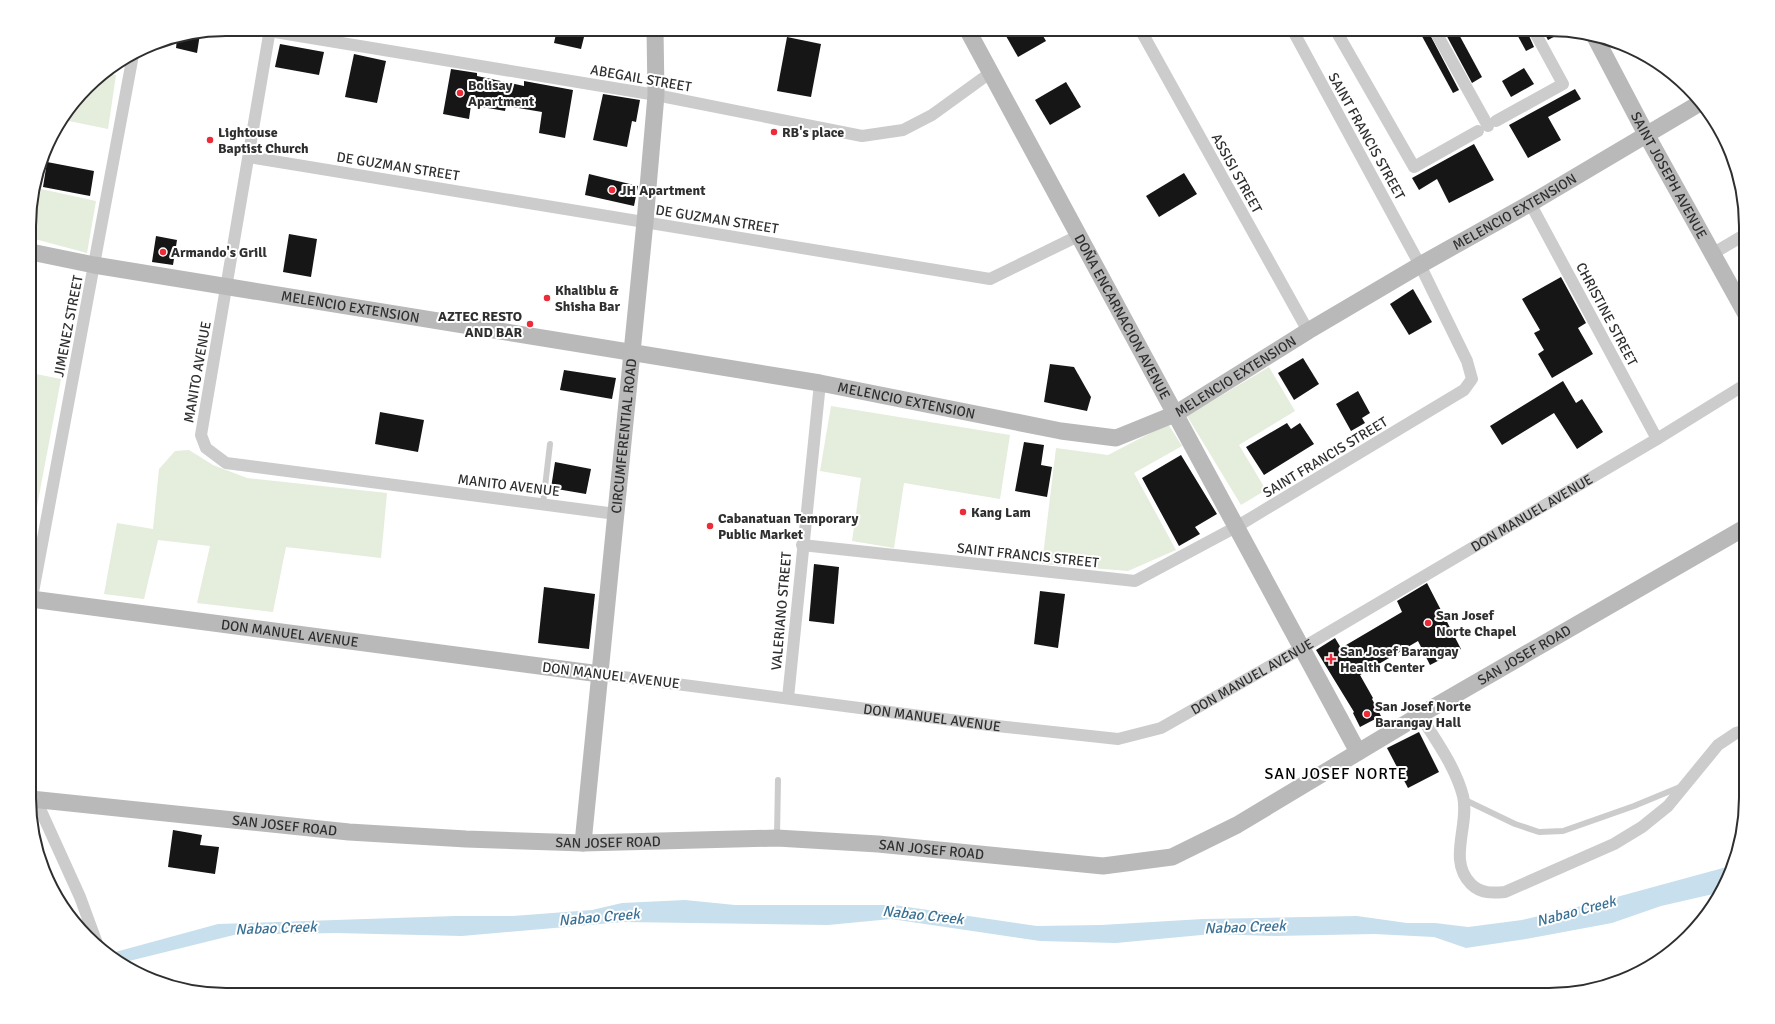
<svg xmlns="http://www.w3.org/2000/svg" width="1775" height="1024" font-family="Signika,sans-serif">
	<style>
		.green { fill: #e5eddd }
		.water { fill: #c8dfed }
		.building { fill: #161616 }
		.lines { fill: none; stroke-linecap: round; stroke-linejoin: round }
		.lane { stroke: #ccc; stroke-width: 6 }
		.street { stroke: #ccc; stroke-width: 12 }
		.secondary { stroke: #b9b9b9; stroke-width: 17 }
		.poi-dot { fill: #ec2c39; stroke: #fff; stroke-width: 1.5 }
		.labels { text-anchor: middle; stroke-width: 4; stroke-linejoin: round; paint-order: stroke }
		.street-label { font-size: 14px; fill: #2f2f2f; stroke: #fff }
		.poi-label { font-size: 14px; font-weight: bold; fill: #2f2f2f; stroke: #fff; text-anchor: start }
		.water-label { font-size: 15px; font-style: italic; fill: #3a7195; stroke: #fff }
		.quarter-label { font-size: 16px; letter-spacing: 1px; fill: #000; stroke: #fff }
		.rim { fill: none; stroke: #2f2f2f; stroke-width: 2 }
	</style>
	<rect width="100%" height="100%" fill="#fff"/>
	<!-- green -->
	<g class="green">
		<path d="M104,73L116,75L108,129L64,120L96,78Z"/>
		<path d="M51,137L41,189L96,201L87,253L31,238V201Z"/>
		<path d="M1269,367L1295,411L1239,445L1266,490L1241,505L1187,416Z"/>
		<path d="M31,373L61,379L31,538Z"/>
		<path d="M831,406L1010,435L1000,499L904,483L894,548L852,541L861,478L820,471Z"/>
		<path d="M1168,424L1182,446L1134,473L1176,550L1128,571L1042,564L1056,448L1108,455Z"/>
		<path d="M189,450L213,465L247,478L387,493L381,558L286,547L273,612L197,603L210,546L158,540L144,599L104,594L117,523L153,529L159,469L175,451Z"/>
	</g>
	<!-- water -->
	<path class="water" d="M1734,865L1722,892L1661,906L1612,923L1526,939L1466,948L1434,937L1374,934L1275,936L1212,934L1116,943L1040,941L891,919L828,925L623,922L462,936L336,933L234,935L121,963L108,954L218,924L455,916H513L592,910L622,903L685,900L735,905H894L1037,926L1101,925L1203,919L1357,916L1407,923H1435L1468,927L1522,920L1602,901Z"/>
	<!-- building -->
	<g class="building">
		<path d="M557,29H586L581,49L554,43Z"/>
		<path d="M1002,29H1039L1046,41L1018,57Z"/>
		<path d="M1418,29H1427L1459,90L1453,93Z"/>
		<path d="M1443,29H1456L1482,77L1472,83Z"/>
		<path d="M1514,29H1526L1534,47L1526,51Z"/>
		<path d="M1542,29H1549L1565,31L1548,40Z"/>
		<path d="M200,34L197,53L176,48L177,39Z"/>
		<path d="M787,37L821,44L811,97L777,91Z"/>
		<path d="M280,44L324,52L319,75L275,67Z"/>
		<path d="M354,54L386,61L377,103L345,97Z"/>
		<path d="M1524,68L1534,84L1511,97L1502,81Z"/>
		<path d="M451,69L477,73V76L524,86V81L573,90L565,138L539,133L542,112L506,106L505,111L471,105L469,119L443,114Z"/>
		<path d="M1066,82L1081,107L1050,125L1035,100Z"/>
		<path d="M1575,89L1581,99L1548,117L1561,140L1528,158L1509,125Z"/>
		<path d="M603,94L640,100L636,122L632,121L627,147L593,140Z"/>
		<path d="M1474,144L1494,180L1449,203L1437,179L1419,190L1412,178Z"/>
		<path d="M47,162L94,171L90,196L43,187Z"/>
		<path d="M1184,173L1197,194L1159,217L1146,196Z"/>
		<path d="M589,174L638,186L634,206L585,195Z"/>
		<path d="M289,234L317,239L311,277L283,272Z"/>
		<path d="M156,236L177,240L173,265L152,262Z"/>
		<path d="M1561,277L1586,323L1578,328L1593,354L1552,378L1538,354L1544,350L1534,333L1540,330L1522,299Z"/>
		<path d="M1413,289L1432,322L1409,335L1390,304Z"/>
		<path d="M1303,358L1319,384L1294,400L1278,373Z"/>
		<path d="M1050,364L1074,367L1091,397L1087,411L1044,402Z"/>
		<path d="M564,370L616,378L612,399L560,390Z"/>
		<path d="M1563,381L1576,403L1582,399L1603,432L1577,449L1554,413L1502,445L1490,426Z"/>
		<path d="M1358,391L1370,413L1362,418L1365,423L1351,431L1336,404Z"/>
		<path d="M380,412L424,420L418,452L375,444Z"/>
		<path d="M1287,423L1291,429L1300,423L1314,444L1264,475L1246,447Z"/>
		<path d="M1024,442L1044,445L1041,465L1052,467L1047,497L1015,491Z"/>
		<path d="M1181,455L1217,514L1195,527L1200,534L1179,546L1142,478Z"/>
		<path d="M555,462L591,469L586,494L551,488Z"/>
		<path d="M814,564L839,567L834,624L809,621Z"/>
		<path d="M1427,583L1461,649L1430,665L1418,641L1360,675L1373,698L1372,699L1381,716L1360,727L1353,713L1354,712L1316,650L1335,638L1341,648L1402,612L1397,601Z"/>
		<path d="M544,587L595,594L589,649L538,643Z"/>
		<path d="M1040,591L1065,594L1058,648L1034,644Z"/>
		<path d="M1419,732L1439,772L1408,788L1387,748Z"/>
		<path d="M173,830L202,835L200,845L219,847L215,874L168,867Z"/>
	</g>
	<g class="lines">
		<!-- lane -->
		<g class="lane">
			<path d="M543,504L550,444"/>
			<path d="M1463,799L1515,824L1539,832L1563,831L1634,806L1680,787"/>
			<path d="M777,836L778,780"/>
		</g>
		<!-- street -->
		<g class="street">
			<path d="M270,29L201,435L206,448L226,463L616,514"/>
			<path d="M1140,29L1308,331"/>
			<path d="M1335,29L1414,167L1478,131"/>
			<path d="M1434,29L1488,126"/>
			<path d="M269,31L656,95L862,136L903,130L932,115L990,73"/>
			<path d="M1496,121L1563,84L1533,29"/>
			<path d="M249,157L990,279L1078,236"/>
			<path d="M1530,203L1657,439"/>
			<path d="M1712,254L1746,234"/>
			<path d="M802,545L1135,581L1236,527L1464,390L1472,379L1467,361L1420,265L1292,29"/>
			<path d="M31,603L133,55"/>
			<path id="s1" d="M600,674L997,726L1118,739L1161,728L1302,648L1657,439L1746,384"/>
			<path d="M788,698L820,383"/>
			<path d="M1420,715C1436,741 1455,766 1463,796C1470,825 1447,860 1471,884C1481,894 1493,893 1505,892L1614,844L1642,827L1668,806L1718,745L1736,733L1746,730"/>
			<path d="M36,800L80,897L98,946"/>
		</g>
		<!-- secondary -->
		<g class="secondary">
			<path id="s2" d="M967,29L1358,752"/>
			<path id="s3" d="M1594,35L1646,134L1746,314"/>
			<path id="s4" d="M31,252L94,265L820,383L1061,431L1116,438L1175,414L1308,331L1420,265L1538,199L1700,103"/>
			<path id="s5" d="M31,599L600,674"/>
			<path id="s6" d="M31,799L349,832L466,839L583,843L777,838L878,844L1103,866L1172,857L1237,825L1420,715L1746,527"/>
			<path id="s7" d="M583,843L645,222L656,95L655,29"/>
		</g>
	</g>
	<!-- markers -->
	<g class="poi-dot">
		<circle cx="460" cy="93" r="4"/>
		<circle cx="774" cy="132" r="4"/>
		<circle cx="210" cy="140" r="4"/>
		<circle cx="612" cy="190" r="4"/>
		<circle cx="163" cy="252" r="4"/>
		<circle cx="547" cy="298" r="4"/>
		<circle cx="530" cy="324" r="4"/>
		<circle cx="963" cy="512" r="4"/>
		<circle cx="710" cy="526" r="4"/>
		<circle cx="1428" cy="623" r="4"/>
		<path d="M1329 653h4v4h4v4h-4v4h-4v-4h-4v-4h4z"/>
		<circle cx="1367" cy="714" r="4"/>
	</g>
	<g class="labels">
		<!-- street labels -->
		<g class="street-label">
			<text transform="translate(641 78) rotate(10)" y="5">ABEGAIL STREET</text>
			<text transform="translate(1367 136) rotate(61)" y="5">SAINT FRANCIS STREET</text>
			<text transform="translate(398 166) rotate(9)" y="5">DE GUZMAN STREET</text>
			<text transform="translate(1237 173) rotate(61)" y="5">ASSISI STREET</text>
			<text dy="5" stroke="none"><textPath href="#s3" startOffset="159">SAINT JOSEPH AVENUE</textPath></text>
			<text dy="5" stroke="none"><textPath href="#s4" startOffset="1560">MELENCIO EXTENSION</textPath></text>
			<text transform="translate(717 219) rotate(9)" y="5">DE GUZMAN STREET</text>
			<text dy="5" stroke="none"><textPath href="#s4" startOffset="324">MELENCIO EXTENSION</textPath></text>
			<text transform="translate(1607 314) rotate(62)" y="5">CHRISTINE STREET</text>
			<text dy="5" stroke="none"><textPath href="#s2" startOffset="327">DOÑA ENCARNACION AVENUE</textPath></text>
			<text transform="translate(68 326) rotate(-79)" y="5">JIMENEZ STREET</text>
			<text transform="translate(197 372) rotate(-80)" y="5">MANITO AVENUE</text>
			<text dy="5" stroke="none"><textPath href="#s4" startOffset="1236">MELENCIO EXTENSION</textPath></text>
			<text dy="5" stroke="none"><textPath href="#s4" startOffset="888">MELENCIO EXTENSION</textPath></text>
			<text dy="5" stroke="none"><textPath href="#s7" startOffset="409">CIRCUMFERENTIAL ROAD</textPath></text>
			<text transform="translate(1325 457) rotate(-31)" y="5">SAINT FRANCIS STREET</text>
			<text transform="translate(509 485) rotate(7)" y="5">MANITO AVENUE</text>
			<text dy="5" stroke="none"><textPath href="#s1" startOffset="995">DON MANUEL AVENUE</textPath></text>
			<text transform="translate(1028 555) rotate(6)" y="5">SAINT FRANCIS STREET</text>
			<text transform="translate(781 611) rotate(-85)" y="5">VALERIANO STREET</text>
			<text dy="5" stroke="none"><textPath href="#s5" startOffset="261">DON MANUEL AVENUE</textPath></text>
			<text dy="5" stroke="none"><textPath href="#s6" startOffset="1551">SAN JOSEF ROAD</textPath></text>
			<text transform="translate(611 675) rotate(7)" y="5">DON MANUEL AVENUE</text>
			<text dy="5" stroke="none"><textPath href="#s1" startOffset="671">DON MANUEL AVENUE</textPath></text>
			<text dy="5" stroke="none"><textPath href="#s1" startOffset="335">DON MANUEL AVENUE</textPath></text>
			<text dy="5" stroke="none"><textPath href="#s6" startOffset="255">SAN JOSEF ROAD</textPath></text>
			<text dy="5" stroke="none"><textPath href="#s6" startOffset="579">SAN JOSEF ROAD</textPath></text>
			<text dy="5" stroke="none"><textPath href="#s6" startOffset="903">SAN JOSEF ROAD</textPath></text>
		</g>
		<!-- poi labels -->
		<g class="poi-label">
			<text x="468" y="90">Bolisay<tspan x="468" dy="16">Apartment</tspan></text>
			<text x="218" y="137">Lightouse<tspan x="218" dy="16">Baptist Church</tspan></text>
			<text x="782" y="137">RB's place</text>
			<text x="620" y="195">JH Apartment</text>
			<text x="171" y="257">Armando's Grill</text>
			<text x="555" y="295">Khaliblu &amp;<tspan x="555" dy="16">Shisha Bar</tspan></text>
			<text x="522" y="321" text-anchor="end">AZTEC RESTO<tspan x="522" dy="16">AND BAR</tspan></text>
			<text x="971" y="517">Kang Lam</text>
			<text x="718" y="523">Cabanatuan Temporary<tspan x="718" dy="16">Public Market</tspan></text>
			<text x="1436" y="620">San Josef<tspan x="1436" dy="16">Norte Chapel</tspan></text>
			<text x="1340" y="656">San Josef Barangay<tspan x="1340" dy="16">Health Center</tspan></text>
			<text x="1375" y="711">San Josef Norte<tspan x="1375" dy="16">Barangay Hall</tspan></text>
		</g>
		<!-- water labels -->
		<g class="water-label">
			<text transform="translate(1576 911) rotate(-15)" y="5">Nabao Creek</text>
			<text transform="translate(923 915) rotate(6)" y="5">Nabao Creek</text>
			<text transform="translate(599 917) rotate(-5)" y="5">Nabao Creek</text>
			<text transform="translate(1245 927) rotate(-2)" y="5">Nabao Creek</text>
			<text transform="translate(276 928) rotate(-2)" y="5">Nabao Creek</text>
		</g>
		<!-- quarter labels -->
		<g class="quarter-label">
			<text x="1336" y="779">SAN JOSEF NORTE</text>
		</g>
	</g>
	<!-- crop -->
	<path d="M0 0H1775V1024H0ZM226 36H1549A190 190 0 0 1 1739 226V798A190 190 0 0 1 1549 988H226A190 190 0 0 1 36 798V226A190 190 0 0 1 226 36Z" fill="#fff" fill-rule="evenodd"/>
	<path class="rim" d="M226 36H1549A190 190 0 0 1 1739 226V798A190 190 0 0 1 1549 988H226A190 190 0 0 1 36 798V226A190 190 0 0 1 226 36Z"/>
</svg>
